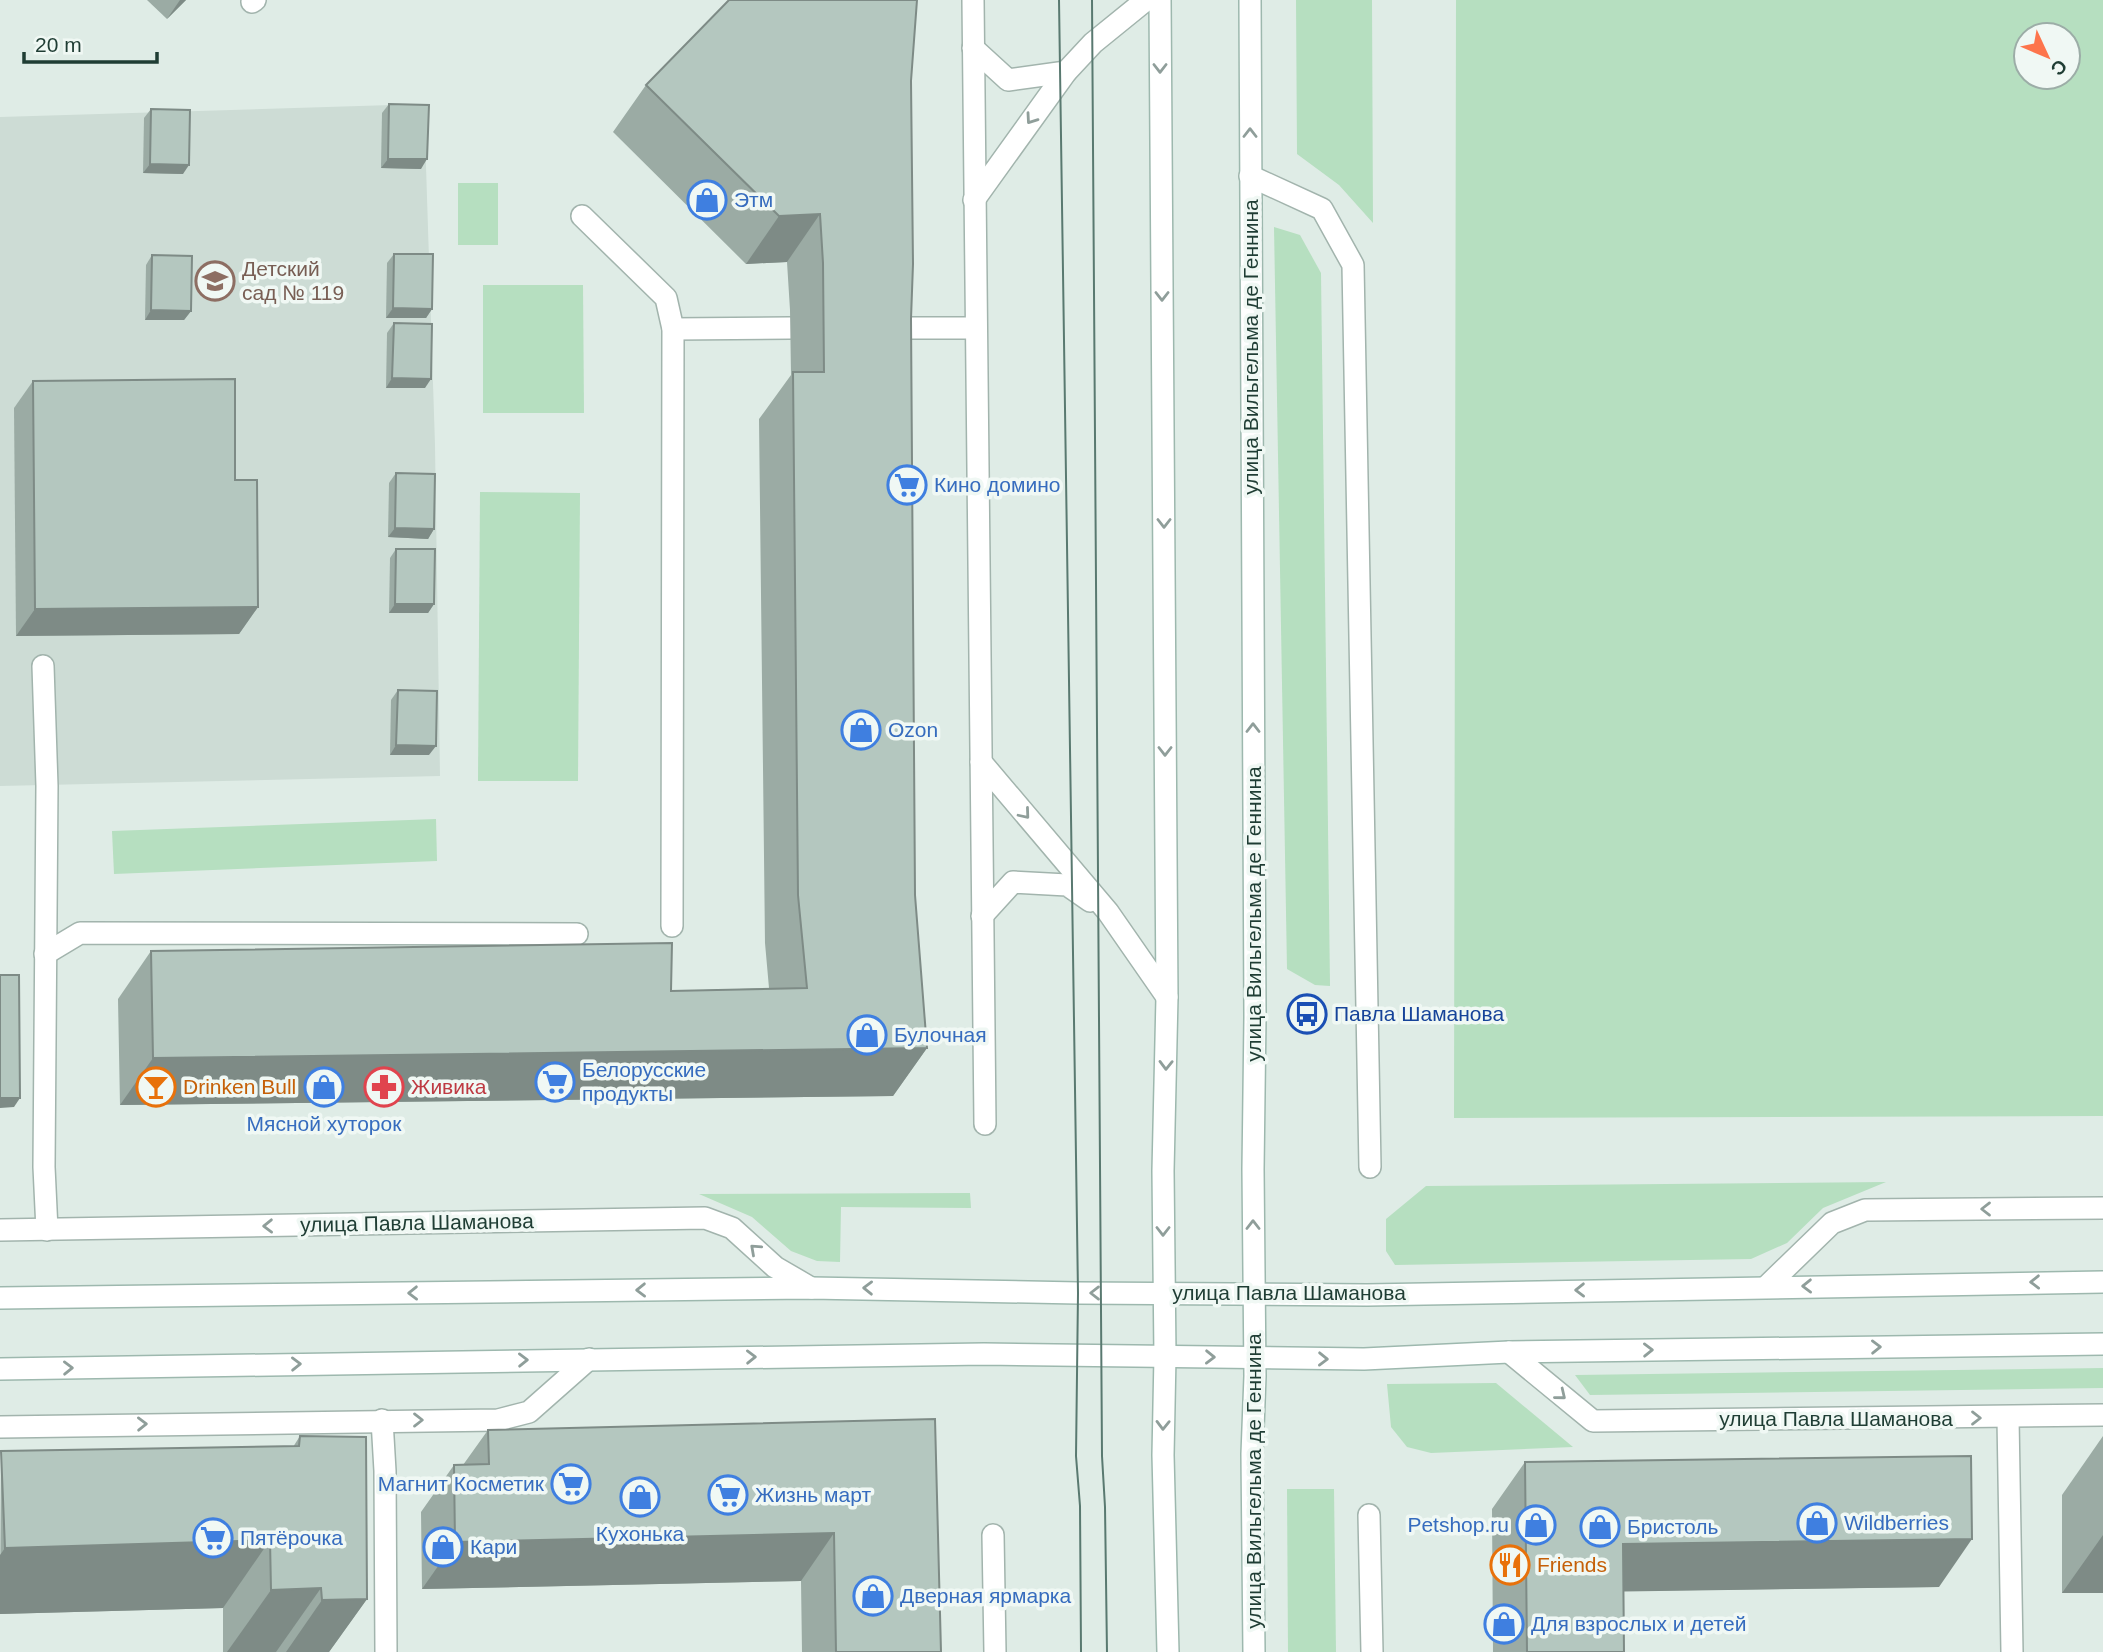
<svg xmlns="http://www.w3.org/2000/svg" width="2103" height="1652" font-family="Helvetica,sans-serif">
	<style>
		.built { fill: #cddcd5 }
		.green { fill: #b6dfc0; fill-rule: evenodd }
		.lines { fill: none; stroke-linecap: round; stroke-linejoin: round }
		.lane-casing { stroke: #a2b4ad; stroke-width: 24 }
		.street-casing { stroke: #a2b4ad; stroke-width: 24 }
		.secondary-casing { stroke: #9db8ae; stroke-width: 24 }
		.lane { stroke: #fff; stroke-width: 21 }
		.street { stroke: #fff; stroke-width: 21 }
		.secondary { stroke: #fff; stroke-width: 21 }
		.tram { stroke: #597970; stroke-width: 2 }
		.wall { fill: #9baba4 }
		.shaded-wall { fill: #7e8b86 }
		.building { fill: #b4c7bf; stroke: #7e8b86; stroke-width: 2 }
		.oneway { stroke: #8f9e9a }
		.labels { text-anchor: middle; stroke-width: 7; stroke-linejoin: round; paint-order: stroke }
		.shop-label { font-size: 21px; fill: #366cbe; stroke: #f0f8f4; text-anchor: start }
		.education-label { font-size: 21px; fill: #785e54; stroke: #f0f8f4; text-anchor: start }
		.street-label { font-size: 21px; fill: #1f3d34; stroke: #f0f8f4 }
		.transit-label { font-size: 21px; fill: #164399; stroke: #f0f8f4; text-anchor: start }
		.food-label { font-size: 21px; fill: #c56008; stroke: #f0f8f4; text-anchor: start }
		.health-label { font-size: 21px; fill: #be3a42; stroke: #f0f8f4; text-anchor: start }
	</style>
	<rect width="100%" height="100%" fill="#dfece6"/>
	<!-- built -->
	<path class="built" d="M424,104L435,445L440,776L0,786V117Z"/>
	<!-- green -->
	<g class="green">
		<path d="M1296,0H1372L1373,223L1339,185L1297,154Z"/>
		<path d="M1456,0H2103V1116L1454,1118ZM2026,35H2068V77H2026Z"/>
		<rect x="458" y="183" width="40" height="62"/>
		<path d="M1274,227L1300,235L1321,273L1330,986L1315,985L1287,969Z"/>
		<path d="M483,285H583L584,413H483Z"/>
		<path d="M480,492L580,493L578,781H478Z"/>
		<path d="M436,819L437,861L114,874L112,831Z"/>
		<path d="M1886,1182L1823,1208L1787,1243L1751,1259L1395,1265L1386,1251V1219L1426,1186Z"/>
		<path d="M970,1193L971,1208L841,1207L840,1262L817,1261L791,1251L752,1217L699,1194Z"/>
		<path d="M2103,1368V1388L1590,1395L1575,1375Z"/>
		<path d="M1496,1383L1573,1447L1431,1453L1407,1447L1391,1427L1387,1384Z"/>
		<path d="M1287,1489H1334L1336,1652H1288Z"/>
	</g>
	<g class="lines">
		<!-- lane casing -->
		<g class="lane-casing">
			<g id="lane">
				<path d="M973,0L985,1124"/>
				<path d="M252,2L255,0"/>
				<path d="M973,48L1008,80L1066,72"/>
				<path d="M974,200L1066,72L1093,43L1146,0"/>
				<path d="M582,216L666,298L673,329L672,926"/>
				<path d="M883,328H976"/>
				<path d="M673,329L790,328"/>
				<path d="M43,666L47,786L44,1167L47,1230"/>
				<path d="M981,762L1108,912L1167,997"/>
				<path d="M982,916L1013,882L1067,885L1090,901"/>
				<path d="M45,954L80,933L577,934"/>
			</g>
		</g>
		<!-- street casing -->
		<g class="street-casing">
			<g id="street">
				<path d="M1250,176L1322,209L1353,265L1370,1167"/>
				<path d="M0,1230L705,1218L732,1228L775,1267L811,1288"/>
				<path d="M1767,1286L1832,1223L1865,1210L2103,1208"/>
				<path d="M1509,1352L1593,1421L2103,1415"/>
				<path d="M2008,1418L2012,1652"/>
				<path d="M382,1420L385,1471L386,1652"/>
				<path d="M0,1427L498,1420L529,1412L589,1359"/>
				<path d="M1369,1515L1372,1652"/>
				<path d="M993,1535L995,1652"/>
			</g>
		</g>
		<!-- secondary casing -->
		<g class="secondary-casing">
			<g id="secondary">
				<path d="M1160,0L1167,997L1163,1171L1165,1356L1163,1455L1168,1652"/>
				<path d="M1250,0L1255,1017L1253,1169L1255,1376L1252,1454L1254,1652"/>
				<path d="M0,1298L811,1288L1078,1293L1367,1295L2103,1282"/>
				<path d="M0,1369L984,1354L1364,1359L1509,1352L2103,1344"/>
			</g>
		</g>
		<!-- lane -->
		<use href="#lane" class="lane"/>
		<!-- street -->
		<use href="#street" class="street"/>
		<!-- secondary -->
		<use href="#secondary" class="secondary"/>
		<!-- tram -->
		<g class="tram">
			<path d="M1059,0L1078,1293L1076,1456L1080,1506L1081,1652"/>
			<path d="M1092,0L1102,1456L1105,1507L1107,1652"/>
		</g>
	</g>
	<!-- wall -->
	<g class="wall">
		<path d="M147,0H186L167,19Z"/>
		<path d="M911,81V319L915,895L927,1048L893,1096L120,1105L118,999L151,951L671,991L769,988L765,943L759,419L791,375L790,310L787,262L746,264L613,132L646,85Z"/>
		<path d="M389,104L421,169L381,168L382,113Z"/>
		<path d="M151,109L183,174L143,173L144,118Z"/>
		<path d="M394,254L432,309L426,318H386L387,263Z"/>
		<path d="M152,255L191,311L184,320H145L146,265Z"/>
		<path d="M394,323L425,388H386L387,333Z"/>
		<path d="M33,381L258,607L239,634L16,636L14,408Z"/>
		<path d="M396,473L434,529L428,539L388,537L389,483Z"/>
		<path d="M396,549L434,604L428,613H389L390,558Z"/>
		<path d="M398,690L429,755H390L391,700Z"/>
		<path d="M935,1419L941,1652H802L801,1581L422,1589L421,1512L454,1465H463L488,1430Z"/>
		<path d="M300,1436L367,1599L329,1652H223V1608L0,1614L1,1451L293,1447Z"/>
		<path d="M2103,1436V1593H2062V1495Z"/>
		<path d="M1525,1462L1939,1587L1623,1591L1624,1652H1493L1492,1509Z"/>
	</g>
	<!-- shaded-wall -->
	<g class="shaded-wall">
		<path d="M180,0H186L167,19Z"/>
		<path d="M388,159H427L421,169L381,168Z"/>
		<path d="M150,164L189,165L183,174L143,173Z"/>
		<path d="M820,214L787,262L746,264L779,216Z"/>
		<path d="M393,308L432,309L426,318H386Z"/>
		<path d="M151,310L191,311L184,320H145Z"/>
		<path d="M392,378L431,379L425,388H386Z"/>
		<path d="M395,528L434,529L428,539L388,537Z"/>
		<path d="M395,604H434L428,613H389Z"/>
		<path d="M258,607L239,634L16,636L35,609Z"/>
		<path d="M396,745L436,746L429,755H390Z"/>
		<path d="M927,1048L893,1096L120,1105L153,1058Z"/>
		<path d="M0,1098H20L14,1107L0,1108Z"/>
		<path d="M834,1533L801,1581L422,1589L455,1542Z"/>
		<path d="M2103,1535V1593H2062Z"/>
		<path d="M1972,1539L1939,1587L1589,1592L1623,1544Z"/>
		<path d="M270,1540L223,1608L0,1614V1555L5,1548Z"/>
		<path d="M321,1588L276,1652H227L271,1590Z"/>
		<path d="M367,1599L329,1652H286L322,1600Z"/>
	</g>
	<!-- building -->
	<g class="building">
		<path d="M729,0H917L911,81L913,264L911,319L915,895L927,1048L153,1058L151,951L672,943L671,991L807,988L798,895L793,372H824L823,263L820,214L779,216L646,85Z"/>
		<path d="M389,104L429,105L427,159H388Z"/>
		<path d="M151,109L190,110L189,165L150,164Z"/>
		<path d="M394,254H433L432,309L393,308Z"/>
		<path d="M152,255L192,256L191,311L151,310Z"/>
		<path d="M394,323L432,324L431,379L392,378Z"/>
		<path d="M235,379V480H257L258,607L35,609L33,381Z"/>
		<path d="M396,473L435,474L434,529L395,528Z"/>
		<path d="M396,549H435L434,604H395Z"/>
		<path d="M398,690L437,691L436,746L396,745Z"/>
		<path d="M0,975H19L20,1098H0Z"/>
		<path d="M935,1419L941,1652H836L834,1533L455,1542L454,1465L489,1464L488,1430Z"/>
		<path d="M300,1436L366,1437L367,1599L322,1600L321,1588L271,1590L270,1540L5,1548L1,1451L299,1446Z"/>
		<path d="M1971,1456L1972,1539L1623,1544L1624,1652H1527L1525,1462Z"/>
	</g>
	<!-- one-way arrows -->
	<defs><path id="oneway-chevron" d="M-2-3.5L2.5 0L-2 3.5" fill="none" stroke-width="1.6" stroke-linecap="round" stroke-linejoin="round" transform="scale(1.75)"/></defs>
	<g class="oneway">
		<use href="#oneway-chevron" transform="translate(1160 68) rotate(90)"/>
		<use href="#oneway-chevron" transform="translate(1031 119) rotate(125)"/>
		<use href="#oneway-chevron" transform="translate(1250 133) rotate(-90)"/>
		<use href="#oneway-chevron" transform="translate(1162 296) rotate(90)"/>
		<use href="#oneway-chevron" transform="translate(1164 523) rotate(90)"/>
		<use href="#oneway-chevron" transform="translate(1253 728) rotate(-90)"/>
		<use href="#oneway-chevron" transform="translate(1165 751) rotate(90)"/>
		<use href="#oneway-chevron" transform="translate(1025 814) rotate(50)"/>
		<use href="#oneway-chevron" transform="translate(1166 1065) rotate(91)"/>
		<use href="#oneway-chevron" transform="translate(1986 1209) rotate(180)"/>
		<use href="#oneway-chevron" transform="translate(1253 1225) rotate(-90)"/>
		<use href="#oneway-chevron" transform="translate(268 1226) rotate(179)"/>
		<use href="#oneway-chevron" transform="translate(1163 1231) rotate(90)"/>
		<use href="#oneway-chevron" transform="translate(755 1249) rotate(-138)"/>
		<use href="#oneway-chevron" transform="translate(2035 1282) rotate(179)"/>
		<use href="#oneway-chevron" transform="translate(1807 1286) rotate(179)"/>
		<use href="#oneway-chevron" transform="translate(868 1288) rotate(-179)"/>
		<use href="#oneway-chevron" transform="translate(641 1290) rotate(179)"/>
		<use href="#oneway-chevron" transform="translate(1580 1290) rotate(179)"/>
		<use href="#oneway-chevron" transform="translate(413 1293) rotate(179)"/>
		<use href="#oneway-chevron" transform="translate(1095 1293) rotate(-180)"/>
		<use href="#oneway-chevron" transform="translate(1876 1347) rotate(-1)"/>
		<use href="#oneway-chevron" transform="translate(1648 1350) rotate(-1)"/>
		<use href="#oneway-chevron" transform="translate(751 1357) rotate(-1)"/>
		<use href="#oneway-chevron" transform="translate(1210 1357) rotate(1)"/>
		<use href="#oneway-chevron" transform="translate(1323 1359) rotate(1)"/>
		<use href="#oneway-chevron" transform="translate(523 1360) rotate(-1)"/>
		<use href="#oneway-chevron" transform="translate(296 1364) rotate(-1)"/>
		<use href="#oneway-chevron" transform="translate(68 1368) rotate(-1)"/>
		<use href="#oneway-chevron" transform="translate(1561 1395) rotate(39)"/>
		<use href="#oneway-chevron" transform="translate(1976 1418)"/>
		<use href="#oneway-chevron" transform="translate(418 1420)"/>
		<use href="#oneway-chevron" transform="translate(142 1424) rotate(-1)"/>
		<use href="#oneway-chevron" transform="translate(1163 1425) rotate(91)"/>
	</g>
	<!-- icons -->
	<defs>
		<g id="shop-ring" transform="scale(2.0125)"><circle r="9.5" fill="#f0f8f4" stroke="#3f7fe0" stroke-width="1.5"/><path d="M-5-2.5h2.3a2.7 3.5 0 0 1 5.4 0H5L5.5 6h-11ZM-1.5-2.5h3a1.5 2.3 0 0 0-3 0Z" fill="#3f7fe0"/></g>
		<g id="school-ring" transform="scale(2.0125)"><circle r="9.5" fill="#f0f8f4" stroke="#8d6e63" stroke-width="1.5"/><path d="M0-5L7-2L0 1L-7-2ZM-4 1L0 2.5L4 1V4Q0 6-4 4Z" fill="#8d6e63"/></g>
		<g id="supermarket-ring" transform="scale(2.0125)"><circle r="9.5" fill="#f0f8f4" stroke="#3f7fe0" stroke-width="1.5"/><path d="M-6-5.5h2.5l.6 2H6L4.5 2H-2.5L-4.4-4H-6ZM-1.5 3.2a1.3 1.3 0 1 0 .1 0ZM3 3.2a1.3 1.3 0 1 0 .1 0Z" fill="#3f7fe0"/></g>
		<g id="bus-ring" transform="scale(2.0125)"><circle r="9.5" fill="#f0f8f4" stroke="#1a4fb4" stroke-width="1.5"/><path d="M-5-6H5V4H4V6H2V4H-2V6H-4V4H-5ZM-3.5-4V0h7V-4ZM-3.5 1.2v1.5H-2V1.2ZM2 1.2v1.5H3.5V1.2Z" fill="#1a4fb4"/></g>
		<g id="bar-ring" transform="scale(2.0125)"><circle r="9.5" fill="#f0f8f4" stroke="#e8710a" stroke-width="1.5"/><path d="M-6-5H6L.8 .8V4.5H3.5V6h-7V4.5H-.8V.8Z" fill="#e8710a"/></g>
		<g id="pharmacy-ring" transform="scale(2.0125)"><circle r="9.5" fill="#f0f8f4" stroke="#e0444e" stroke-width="1.5"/><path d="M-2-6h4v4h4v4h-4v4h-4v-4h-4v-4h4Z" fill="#e0444e"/></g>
		<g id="restaurant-ring" transform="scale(2.0125)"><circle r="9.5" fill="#f0f8f4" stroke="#e8710a" stroke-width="1.5"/><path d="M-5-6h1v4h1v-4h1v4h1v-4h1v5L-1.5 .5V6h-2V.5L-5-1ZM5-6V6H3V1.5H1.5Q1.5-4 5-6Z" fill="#e8710a"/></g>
	</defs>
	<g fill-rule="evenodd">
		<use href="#shop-ring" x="707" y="200"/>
		<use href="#school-ring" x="215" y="281"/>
		<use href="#supermarket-ring" x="907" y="485"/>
		<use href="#shop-ring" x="861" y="730"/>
		<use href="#bus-ring" x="1307" y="1014"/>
		<use href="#shop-ring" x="867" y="1035"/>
		<use href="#supermarket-ring" x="555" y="1082"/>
		<use href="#bar-ring" x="156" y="1087"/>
		<use href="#shop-ring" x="324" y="1087"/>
		<use href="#pharmacy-ring" x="384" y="1087"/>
		<use href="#supermarket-ring" x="571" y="1484"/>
		<use href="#supermarket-ring" x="728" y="1495"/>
		<use href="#shop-ring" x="640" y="1497"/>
		<use href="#shop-ring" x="1817" y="1523"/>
		<use href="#shop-ring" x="1536" y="1525"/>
		<use href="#shop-ring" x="1600" y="1527"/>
		<use href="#supermarket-ring" x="213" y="1538"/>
		<use href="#shop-ring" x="443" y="1547"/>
		<use href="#restaurant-ring" x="1510" y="1565"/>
		<use href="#shop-ring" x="873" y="1596"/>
		<use href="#shop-ring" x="1504" y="1624"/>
	</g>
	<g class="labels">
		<!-- shop labels -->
		<g class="shop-label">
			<text x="734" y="207">Этм</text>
			<text x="934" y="492">Кино домино</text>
			<text x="888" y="737">Ozon</text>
			<text x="894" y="1042">Булочная</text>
			<text x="582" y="1077">Белорусские<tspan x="582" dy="24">продукты</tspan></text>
			<text x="324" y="1131" text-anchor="middle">Мясной хуторок</text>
			<text x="544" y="1491" text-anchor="end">Магнит Косметик</text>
			<text x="755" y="1502">Жизнь март</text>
			<text x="1844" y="1530">Wildberries</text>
			<text x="1509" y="1532" text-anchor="end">Petshop.ru</text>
			<text x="1627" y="1534">Бристоль</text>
			<text x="640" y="1541" text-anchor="middle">Кухонька</text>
			<text x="240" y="1545">Пятёрочка</text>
			<text x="470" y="1554">Кари</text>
			<text x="900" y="1603">Дверная ярмарка</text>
			<text x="1531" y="1631">Для взрослых и детей</text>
		</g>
		<!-- education labels -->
		<g class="education-label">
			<text x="242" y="276">Детский<tspan x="242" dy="24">сад № 119</tspan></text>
		</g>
		<!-- street labels -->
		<g class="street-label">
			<text transform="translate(1251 347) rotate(-90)" y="7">улица Вильгельма де Геннина</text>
			<text transform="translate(1254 914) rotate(-90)" y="7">улица Вильгельма де Геннина</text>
			<text transform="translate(417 1223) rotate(-1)" y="7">улица Павла Шаманова</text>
			<text x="1289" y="1300">улица Павла Шаманова</text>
			<text x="1836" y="1426">улица Павла Шаманова</text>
			<text transform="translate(1254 1481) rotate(-90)" y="7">улица Вильгельма де Геннина</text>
		</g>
		<!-- transit labels -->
		<g class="transit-label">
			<text x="1334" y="1021">Павла Шаманова</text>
		</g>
		<!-- food labels -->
		<g class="food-label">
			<text x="183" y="1094">Drinken Bull</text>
			<text x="1537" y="1572">Friends</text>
		</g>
		<!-- health labels -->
		<g class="health-label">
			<text x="411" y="1094">Живика</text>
		</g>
	</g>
	<!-- north arrow -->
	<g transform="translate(2047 56) rotate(134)"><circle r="33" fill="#f0f8f4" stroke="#9cada7" stroke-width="2"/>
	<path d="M0-5L12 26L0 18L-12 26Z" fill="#fd754c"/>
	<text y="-10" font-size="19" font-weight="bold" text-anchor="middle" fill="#1f3d34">С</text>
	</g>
	<!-- scale -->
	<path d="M24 52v10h133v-10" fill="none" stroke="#1f3d34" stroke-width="3.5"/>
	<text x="35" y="52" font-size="21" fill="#1f3d34" stroke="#f0f8f4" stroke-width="5" paint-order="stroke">20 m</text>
</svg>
